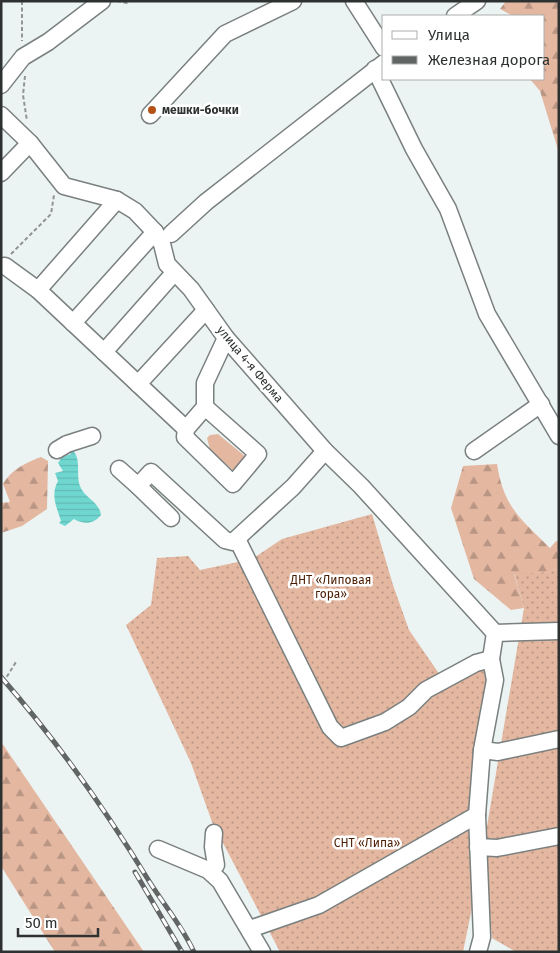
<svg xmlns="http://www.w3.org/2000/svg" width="560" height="953" font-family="'Fira Sans',sans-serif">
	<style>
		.grass { fill: url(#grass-dots) }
		.forest { fill: url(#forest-firs) }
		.park { fill: #e4b7a1 }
		.water { fill: url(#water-rules) }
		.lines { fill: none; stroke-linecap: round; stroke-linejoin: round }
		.minor-casing { stroke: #79807f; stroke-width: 19 }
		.path { stroke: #8f9494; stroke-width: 2; stroke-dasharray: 4 2.5; stroke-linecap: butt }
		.minor { stroke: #fff; stroke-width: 16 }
		.rail-casing { stroke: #616665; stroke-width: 5 }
		.rail { stroke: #fff; stroke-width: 3; stroke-dasharray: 9; stroke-linecap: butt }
		.poi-dot { fill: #b45215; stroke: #fff; stroke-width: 2 }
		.labels { text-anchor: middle; stroke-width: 5; stroke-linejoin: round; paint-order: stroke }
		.poi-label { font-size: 12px; font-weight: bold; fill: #2e3131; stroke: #fff; text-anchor: start }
		.street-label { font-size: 12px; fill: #2e3131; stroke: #fff }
		.park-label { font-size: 12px; fill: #4b1f05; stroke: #fff }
	</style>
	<defs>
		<pattern id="grass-dots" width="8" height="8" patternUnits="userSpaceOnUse" patternTransform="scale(1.25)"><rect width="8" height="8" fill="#e4b7a1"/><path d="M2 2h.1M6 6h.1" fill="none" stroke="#b99584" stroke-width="1.8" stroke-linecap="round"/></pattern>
		<pattern id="forest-firs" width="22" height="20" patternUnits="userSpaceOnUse" patternTransform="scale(1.25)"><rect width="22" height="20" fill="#e4b7a1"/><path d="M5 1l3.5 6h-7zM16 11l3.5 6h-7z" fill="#b99584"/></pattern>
		<pattern id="water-rules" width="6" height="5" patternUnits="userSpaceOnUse" patternTransform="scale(1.25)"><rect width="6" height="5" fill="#70d7d0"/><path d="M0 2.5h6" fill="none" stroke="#61b9b3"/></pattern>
	</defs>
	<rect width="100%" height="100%" fill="#ecf4f3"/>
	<!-- grass -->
	<g class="grass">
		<path d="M372,514L393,585L409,630L440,675L485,665L489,669L473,762L476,888L463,952H280L212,822L191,763L126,625L151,605L157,558L188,556L200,570L252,559L282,539Z"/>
		<path d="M559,568V952H516L492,938L484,844L524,608L514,573L549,572Z"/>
	</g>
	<!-- forest -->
	<g class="forest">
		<path d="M506,1H558L559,153L540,91L530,79H544V16H513L500,9Z"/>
		<path d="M41,457L48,461L47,509L22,526L1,533V503L10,502L3,484C12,469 25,463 41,457Z"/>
		<path d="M497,464C504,508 520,518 550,548L556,541L559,542V568L549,572L514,574L524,608L511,610L474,579L451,508L463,466Z"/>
		<path d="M1,743L4,746L144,952H55L1,866Z"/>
	</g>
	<!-- park -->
	<path class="park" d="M218,434L246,457L234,471L210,450L207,438L210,435Z"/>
	<!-- water -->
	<path class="water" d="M67,446C84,455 75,471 80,486C84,498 99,501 101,515C94,524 84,525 74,519L65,526L59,523L61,521C57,508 50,495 58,481L55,473L63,471L58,463L62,457L71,454Z"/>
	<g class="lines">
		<!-- minor casing -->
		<g class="minor-casing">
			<g id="minor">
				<path d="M354,1L384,48"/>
				<path d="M455,16L477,1"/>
				<path d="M375,69L414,149L448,209L487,314L559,436"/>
				<path d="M1,85L23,57L48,42L102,1"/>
				<path d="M1,115L30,143L64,186L117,200L135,211L155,232L162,244L167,264L191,289L226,338L325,451L361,486L495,633"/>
				<path d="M150,115L225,34L293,1"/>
				<path d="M1,173L30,143"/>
				<path d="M171,234L206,202L384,63"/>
				<path d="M5,266L38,290L186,429"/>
				<path d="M38,290L117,200"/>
				<path d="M73,323L155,232"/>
				<path d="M104,352L174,273"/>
				<path d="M138,384L206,310"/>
				<path d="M205,407L258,454L233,484L185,437L186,429L205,407V383L226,338"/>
				<path d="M57,450L67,444L92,436"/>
				<path d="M474,451L541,404"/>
				<path d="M119,469L138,486"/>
				<path d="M171,518L138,486L151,472L225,540L233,542L293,487L325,451"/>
				<path d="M237,539L330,727L341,738L385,722L409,707L426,690L476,663L491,659"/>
				<path d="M495,633L559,631"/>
				<path d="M482,750L498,752L559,739"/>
				<path d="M214,833L213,847L216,865"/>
				<path d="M478,847L497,848L559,836"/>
				<path d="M158,849L208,870L220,881L262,952"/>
				<path d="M250,929L319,905L477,815"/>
				<path d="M478,952L482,937L477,815L482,750L495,680L491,659L495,633"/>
			</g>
		</g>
		<!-- path -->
		<g class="path">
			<path d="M22,1V41"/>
			<path d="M117,1L127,3L130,1"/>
			<path d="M25,76L23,95L27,121"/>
			<path d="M11,254L51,214L54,195"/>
			<path d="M1,679L6,678L16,662"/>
		</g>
		<!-- minor -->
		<use href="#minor" class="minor"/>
		<!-- rail casing -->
		<g class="rail-casing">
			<g id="rail">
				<path d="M1,677C57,741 105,809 149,881C164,905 182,926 194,952"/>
				<path d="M135,872L182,952"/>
			</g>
		</g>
		<!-- rail -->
		<use href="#rail" class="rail"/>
	</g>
	<!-- markers -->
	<circle class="poi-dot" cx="152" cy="110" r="5"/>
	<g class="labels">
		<!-- poi labels -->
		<g class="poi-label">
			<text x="162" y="114">мешки-бочки</text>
		</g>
		<!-- street labels -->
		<g class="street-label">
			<text transform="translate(250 364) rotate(50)" y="4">улица 4-я Ферма</text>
		</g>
		<!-- park labels -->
		<g class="park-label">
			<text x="331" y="584">ДНТ «Липовая<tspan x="331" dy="14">гора»</tspan></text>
			<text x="367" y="847">СНТ «Липа»</text>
		</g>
	</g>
	<!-- border -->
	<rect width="560" height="953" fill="none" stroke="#2e3131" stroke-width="5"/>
	<!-- legend -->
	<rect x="382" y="15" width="162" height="65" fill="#ffffff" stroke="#abadad"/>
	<rect x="392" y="31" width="25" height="8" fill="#ffffff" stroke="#abadad"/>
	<text x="428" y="40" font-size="15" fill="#2e3131">Улица</text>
	<rect x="392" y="56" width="25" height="8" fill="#616665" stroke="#abadad"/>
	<text x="428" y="65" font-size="15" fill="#2e3131">Железная дорога</text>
	<!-- scale -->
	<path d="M18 928v8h80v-8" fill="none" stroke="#2e3131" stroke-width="2.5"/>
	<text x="25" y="928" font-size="15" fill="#2e3131" stroke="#ffffff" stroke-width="4" paint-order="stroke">50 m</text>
</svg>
